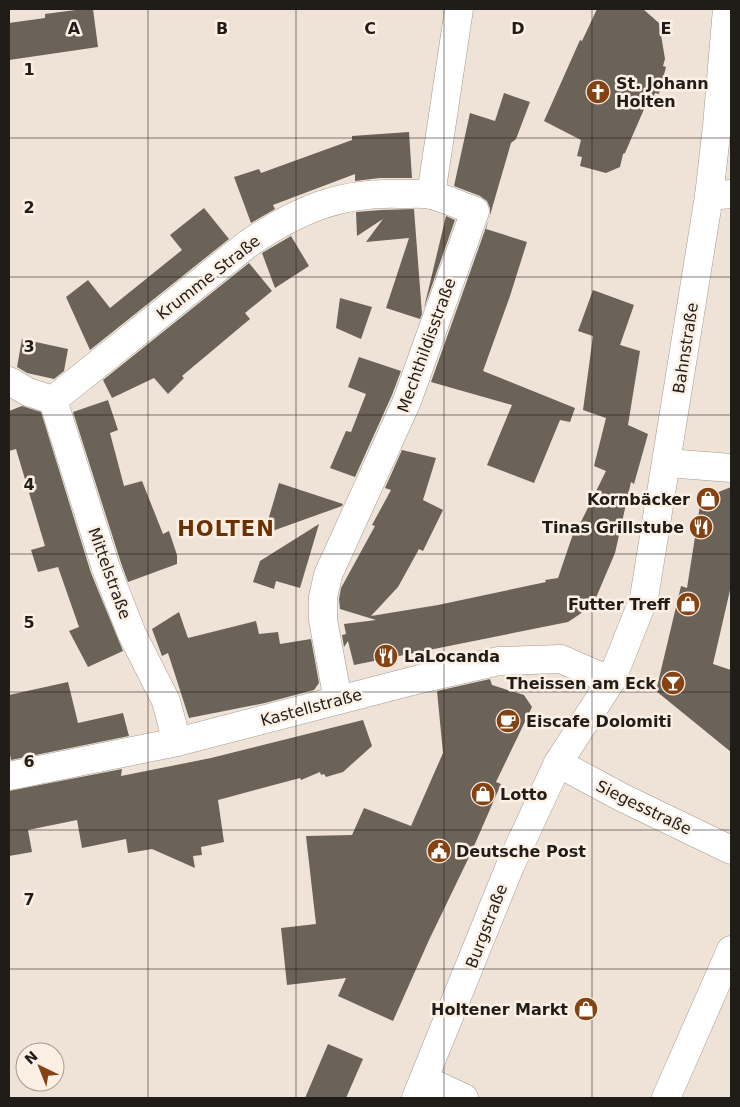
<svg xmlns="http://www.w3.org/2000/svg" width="740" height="1107" font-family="'DejaVu Sans',sans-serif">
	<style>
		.building { fill: #6b6258 }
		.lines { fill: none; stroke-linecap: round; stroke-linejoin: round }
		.minor-casing { stroke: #a59a8f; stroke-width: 29 }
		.major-casing { stroke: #a59a8f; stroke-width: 29 }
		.minor { stroke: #fff; stroke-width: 28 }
		.major { stroke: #fff; stroke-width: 28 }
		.grid { fill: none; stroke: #201c18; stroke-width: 1; stroke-opacity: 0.55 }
		.labels { text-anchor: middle; stroke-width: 5; stroke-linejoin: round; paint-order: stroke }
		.poi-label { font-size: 16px; font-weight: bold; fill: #201c18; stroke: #fcf0e5; text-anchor: start }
		.street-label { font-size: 16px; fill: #201c18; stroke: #fcf0e5 }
		.district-label { font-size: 21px; font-weight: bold; letter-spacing: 1px; fill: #6c3001; stroke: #fcf0e5 }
		.grid-label { font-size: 16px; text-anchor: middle; font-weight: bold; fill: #201c18; stroke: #fcf0e5; stroke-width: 5; stroke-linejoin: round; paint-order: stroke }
	</style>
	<rect width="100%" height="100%" fill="#efe3d8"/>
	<!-- building -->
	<g class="building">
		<path d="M83,9H93L98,47L9,60V23L45,18V14Z"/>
		<path d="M597,9H643L659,23L665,59L663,66L666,67L659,94L655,93L652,101L648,100L625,153L623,154L620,167L606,173L580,166L582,157L577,156L581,140L544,121L580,40L582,41Z"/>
		<path d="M504,93L530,102L516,139L511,143L486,229L527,242L510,296L483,371L575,408L570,422L560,420L534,483L487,465L512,405L431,382L490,216V208L487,201L480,196L454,186L470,113L495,121Z"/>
		<path d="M409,132L412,178H380L355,181V174L273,205L275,209L251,223L234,177L259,169L261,173L352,140V136Z"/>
		<path d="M204,208L229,239L90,350L66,297L88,280L110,308L182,250L170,235Z"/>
		<path d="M414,209L422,314L420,319L386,308L409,238L366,242L383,219L357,236L356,212L381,210Z"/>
		<path d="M446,216L455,220L424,308Z"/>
		<path d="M291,236L309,266L275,288L262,253Z"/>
		<path d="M249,263L272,291L245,313L250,319L182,376L184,378L168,394L154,378L112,398L103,380Z"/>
		<path d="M593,290L634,305L620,345L640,351L628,425L648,434L634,484L631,482L615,553L595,600L580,614L568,622L354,665L348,641L344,647L342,635L346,634L344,624L376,620L340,609L339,599L341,588L375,526L372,525L391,490L385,488L402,450L436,458L423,500L443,510L423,551L419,549L398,587L371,616L438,605L546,582L545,580L558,578L574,531L576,532L606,471L594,466L606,418L583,410L593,336L578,331Z"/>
		<path d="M340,298L372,307L361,339L336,328Z"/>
		<path d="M22,339L68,349L64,371L54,379L27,373L17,367Z"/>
		<path d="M359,357L401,371L392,395L355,477L330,468L346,431L351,432L366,394L348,387Z"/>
		<path d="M108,400L118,430L110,433L124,486L142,481L163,534L169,531L177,555V564L128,582L121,563L73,412Z"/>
		<path d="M22,406L41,412L91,573L123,651L88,667L69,631L79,627L58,567L38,572L31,550L45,546L16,449L9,451V411Z"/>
		<path d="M279,483L343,504L342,506L264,534Z"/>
		<path d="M731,487V586L713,664L731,670V752L656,691L681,586L687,588L701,499Z"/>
		<path d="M319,524L300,588L276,581L274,589L253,582L260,561Z"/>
		<path d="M179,612L188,638L256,621L259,634L278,632L280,644L311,639L319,683L314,690L265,703L189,718L168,653L162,656L152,629Z"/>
		<path d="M490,679L492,685L524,695L532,707L496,782L501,784L471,853L429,940L393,1021L338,996L346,978L287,985L281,928L316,924L306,836L352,835L364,808L411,826L443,753L437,691Z"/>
		<path d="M68,682L78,723L123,713L129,736L11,760L9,750V695Z"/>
		<path d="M363,720L372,746L343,772L326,777L324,774L321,775L320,772L301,780L300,778L218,800L224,842L201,847L202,855L193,856L195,868L152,849L128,853L126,839L82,848L77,820L28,830L32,852L9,856V791L122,769L121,776L211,758Z"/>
		<path d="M328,1044L363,1059L346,1098H305Z"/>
	</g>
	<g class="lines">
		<!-- minor casing -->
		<g class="minor-casing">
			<g id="minor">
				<path d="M431,195L459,9"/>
				<path d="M709,196L731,194"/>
				<path d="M9,381L28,392L53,400L249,243C298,210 341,191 402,194C411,194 423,193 432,195C447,199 461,206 475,211L407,401L328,575L323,597V620L338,700"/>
				<path d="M53,400L106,568L132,634L166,701L177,742"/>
				<path d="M667,463L731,468"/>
				<path d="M9,776L177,742L420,679L499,661L561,659L611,681"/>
				<path d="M425,1080L464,1098"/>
				<path d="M666,1098L731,950"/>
			</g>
		</g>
		<!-- major casing -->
		<g class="major-casing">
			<g id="major">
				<path d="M558,763L621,797L731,850"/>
				<path d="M416,1098L510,866L558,763L611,681L644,598L709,196L717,126L727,9"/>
			</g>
		</g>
		<!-- minor -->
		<use href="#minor" class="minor"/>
		<!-- major -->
		<use href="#major" class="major"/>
	</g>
	<!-- grid -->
	<path class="grid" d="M148,9V1098M296,9V1098M444,9V1098M592,9V1098M9,138H731M9,277H731M9,415H731M9,554H731M9,692H731M9,830H731M9,969H731"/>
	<!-- icons -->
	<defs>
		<g id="church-disc" transform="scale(1.25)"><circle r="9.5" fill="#854213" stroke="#fcf0e5"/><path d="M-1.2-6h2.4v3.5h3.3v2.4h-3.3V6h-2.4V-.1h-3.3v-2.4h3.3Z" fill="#fff"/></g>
		<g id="shop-disc" transform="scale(1.25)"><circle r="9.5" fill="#854213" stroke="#fcf0e5"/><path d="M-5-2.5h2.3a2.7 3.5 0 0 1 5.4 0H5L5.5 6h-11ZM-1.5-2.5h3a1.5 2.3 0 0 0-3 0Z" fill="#fff"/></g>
		<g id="restaurant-disc" transform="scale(1.25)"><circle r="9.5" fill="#854213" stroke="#fcf0e5"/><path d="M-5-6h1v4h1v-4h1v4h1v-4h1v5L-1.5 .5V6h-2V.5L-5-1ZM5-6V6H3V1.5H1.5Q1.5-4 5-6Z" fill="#fff"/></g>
		<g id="bar-disc" transform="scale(1.25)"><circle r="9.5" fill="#854213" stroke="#fcf0e5"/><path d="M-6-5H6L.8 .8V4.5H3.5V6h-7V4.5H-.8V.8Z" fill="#fff"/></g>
		<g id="cafe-disc" transform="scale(1.25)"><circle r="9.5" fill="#854213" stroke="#fcf0e5"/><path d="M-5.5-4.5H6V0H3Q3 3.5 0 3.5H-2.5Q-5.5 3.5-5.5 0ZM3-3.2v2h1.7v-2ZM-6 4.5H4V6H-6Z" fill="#fff"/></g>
		<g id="civic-disc" transform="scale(1.25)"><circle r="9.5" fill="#854213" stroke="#fcf0e5"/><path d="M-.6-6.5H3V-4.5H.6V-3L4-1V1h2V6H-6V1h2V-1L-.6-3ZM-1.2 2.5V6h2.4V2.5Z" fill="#fff"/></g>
	</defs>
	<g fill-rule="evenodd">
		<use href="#church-disc" x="598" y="92"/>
		<use href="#shop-disc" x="708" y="499"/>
		<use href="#restaurant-disc" x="701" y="527"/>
		<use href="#shop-disc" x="688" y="604"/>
		<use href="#restaurant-disc" x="386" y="656"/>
		<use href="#bar-disc" x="673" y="683"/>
		<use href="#cafe-disc" x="508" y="721"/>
		<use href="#shop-disc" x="483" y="794"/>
		<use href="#civic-disc" x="439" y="851"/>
		<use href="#shop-disc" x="586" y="1009"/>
	</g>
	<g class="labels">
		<!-- poi labels -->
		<g class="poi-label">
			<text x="616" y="89">St. Johann<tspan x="616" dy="18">Holten</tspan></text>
			<text x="690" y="505" text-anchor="end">Kornbäcker</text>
			<text x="684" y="533" text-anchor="end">Tinas Grillstube</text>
			<text x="670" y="610" text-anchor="end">Futter Treff</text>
			<text x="404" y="662">LaLocanda</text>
			<text x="656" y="689" text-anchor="end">Theissen am Eck</text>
			<text x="526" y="727">Eiscafe Dolomiti</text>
			<text x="500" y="800">Lotto</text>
			<text x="456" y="857">Deutsche Post</text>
			<text x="568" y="1015" text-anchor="end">Holtener Markt</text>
		</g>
		<!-- street labels -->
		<g class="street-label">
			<text transform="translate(208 277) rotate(-38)" y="6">Krumme Straße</text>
			<text transform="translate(426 345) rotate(-70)" y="6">Mechthildisstraße</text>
			<text transform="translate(685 348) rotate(-81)" y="6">Bahnstraße</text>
			<text transform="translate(110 573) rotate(70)" y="6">Mittelstraße</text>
			<text transform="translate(311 707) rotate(-15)" y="6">Kastellstraße</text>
			<text transform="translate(644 807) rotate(26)" y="6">Siegesstraße</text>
			<text transform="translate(486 926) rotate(-69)" y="6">Burgstraße</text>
		</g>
		<!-- district labels -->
		<g class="district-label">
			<text x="226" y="536">HOLTEN</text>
		</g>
	</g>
	<g class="grid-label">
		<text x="74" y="34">A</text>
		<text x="222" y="34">B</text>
		<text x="370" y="34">C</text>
		<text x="518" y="34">D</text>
		<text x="666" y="34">E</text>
		<text x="29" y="75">1</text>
		<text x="29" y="213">2</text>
		<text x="29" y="352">3</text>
		<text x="29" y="490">4</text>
		<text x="29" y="628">5</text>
		<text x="29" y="767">6</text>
		<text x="29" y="905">7</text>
	</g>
	<!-- border -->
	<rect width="740" height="1107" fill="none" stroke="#201c18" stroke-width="20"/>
	<!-- north arrow -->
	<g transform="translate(40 1067) rotate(317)"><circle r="24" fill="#fcf0e5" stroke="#a49b93"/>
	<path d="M0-4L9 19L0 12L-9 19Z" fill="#854213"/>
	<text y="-8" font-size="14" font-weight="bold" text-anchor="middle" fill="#201c18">N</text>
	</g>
</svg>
